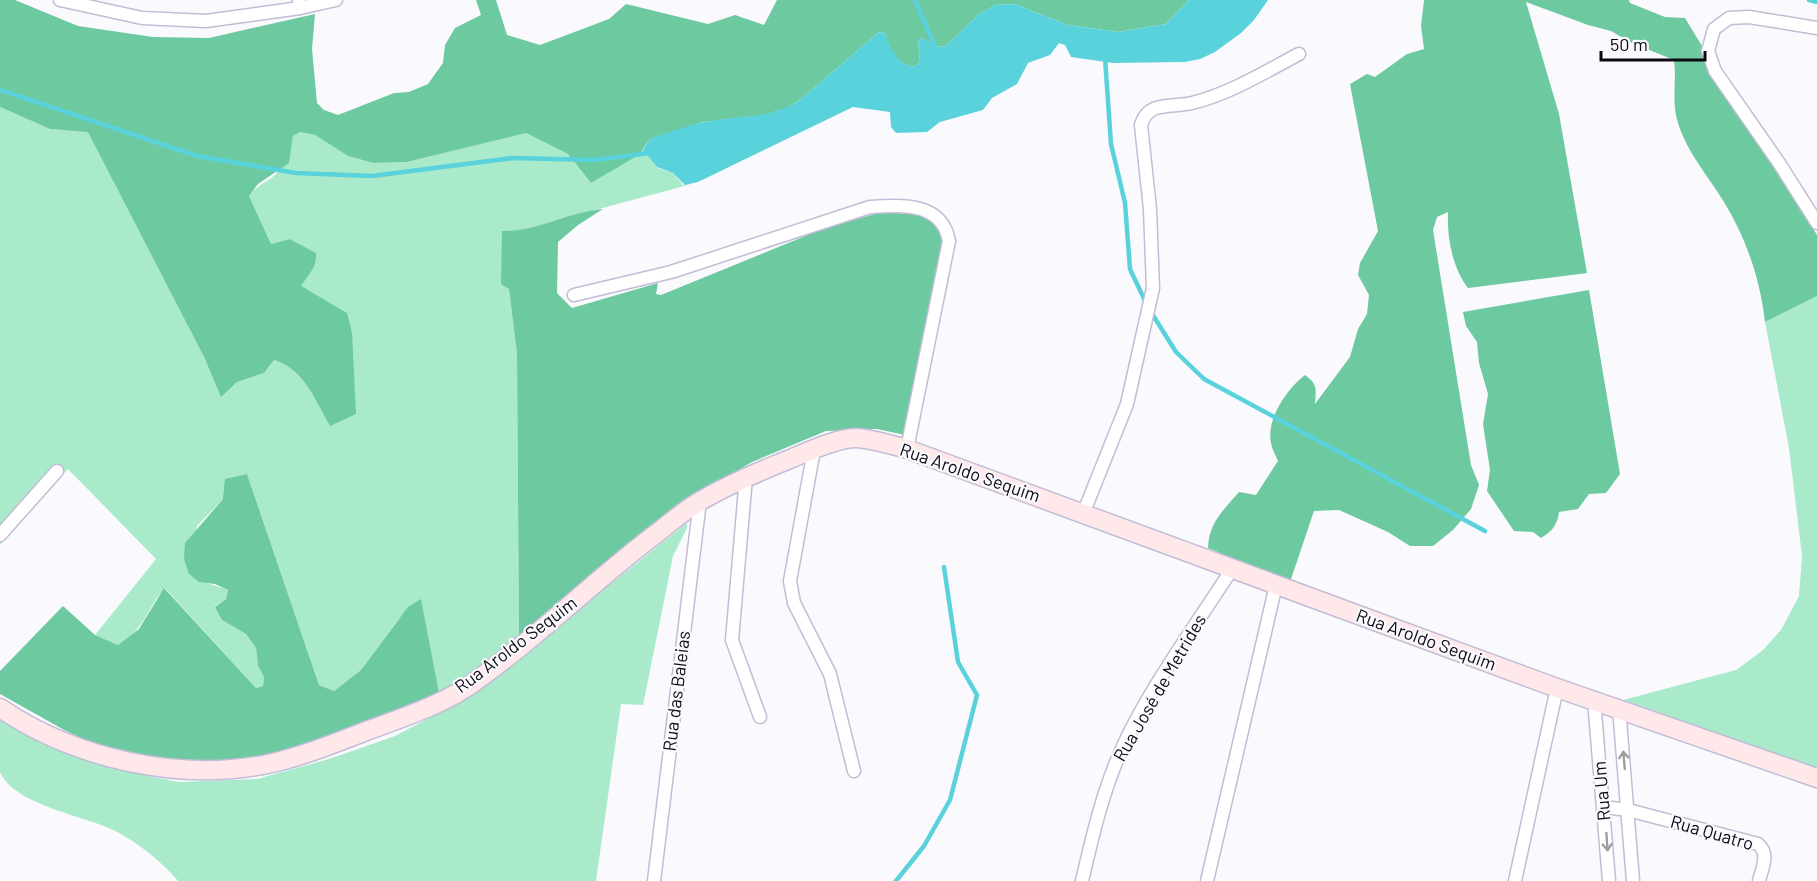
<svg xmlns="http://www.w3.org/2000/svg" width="1817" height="881" font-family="Barlow,sans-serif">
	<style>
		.green { fill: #a9eacb }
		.forest { fill: #6dc9a0 }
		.water { fill: #5ad2db }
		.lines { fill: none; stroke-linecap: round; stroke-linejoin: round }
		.stream { stroke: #5ad2db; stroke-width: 4.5 }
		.street-casing { stroke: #c1bdd6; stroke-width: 15 }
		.secondary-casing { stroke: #c1bdd6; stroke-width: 21 }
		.street { stroke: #fff; stroke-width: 12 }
		.secondary { stroke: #fee8ea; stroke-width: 18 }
		.oneway { stroke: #9e9da1 }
		.labels { text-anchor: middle; stroke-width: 4.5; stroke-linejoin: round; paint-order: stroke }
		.street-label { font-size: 18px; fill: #0c0a13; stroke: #faf9fe }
	</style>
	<rect width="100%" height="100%" fill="#faf9fe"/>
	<!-- green -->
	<g class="green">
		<path d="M0,107L50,129L88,131L204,357L221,396L237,382L264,373L274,360C304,369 315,400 330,426L301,286C308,276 318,266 316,253L290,239L271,244L249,196C258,184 266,183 275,175C285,165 292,149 293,136L300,132L315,135L348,156L373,163L407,162L526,133L568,154L591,183L639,155L643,149L658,168L673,173L683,185L691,184C635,200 578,213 522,232L509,289L517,354L519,637L487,664L439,692L421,600L398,620L361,670L334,691L319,685L247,474L197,526L189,574C201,584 215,584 228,590L226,599L215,606L222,620L246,634L256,648L258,666L264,677L263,686L256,688L165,588C145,610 148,626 118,645L95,635L156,559L68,469L0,545Z"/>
		<path d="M1817,296V768L1623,700L1736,670L1763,650L1781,630L1799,596L1802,556L1789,448L1765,322Z"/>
		<path d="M687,523V528L673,556L643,705L621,704L596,881H178C163,863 142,846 121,834C91,816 15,807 0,772V718L46,741L148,776L179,782L257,779L329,759L395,736L469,697Z"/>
	</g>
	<!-- forest -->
	<g class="forest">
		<path d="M0,0H15L78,26L153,37L209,38L315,14L312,49L317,103L324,110L338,115L394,93L409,92L428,84L443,63L445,45L455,28L481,15L476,0H496L507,35L540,45L609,19L626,4L708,24L735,15L764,25L777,0H1189L1166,24L1118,32L1068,25L1015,4L996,5L979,14L946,46L939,47L921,38L918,42L920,61L914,67C895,62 890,51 885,33L879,32L801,99L787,108L764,115L703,122L650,139L639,155L591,183L568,154L526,133L407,162L373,163L348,156L315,135L300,132L293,136L289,163L258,184L249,196L271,244L290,239L316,253C318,266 308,276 301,286L347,313L352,333L356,414L330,426C315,400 304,369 274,360L264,373L237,382L221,397L204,357L88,132L50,129L0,107Z"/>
		<path d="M1424,0H1629L1630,3L1665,17L1685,18L1817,235V296L1765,322C1760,279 1747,240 1724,202C1708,176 1687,152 1678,123C1671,101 1677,81 1674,60L1632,43L1611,31L1588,25L1526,2L1559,114L1587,273L1468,288C1452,267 1447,238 1448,212L1437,217L1433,230L1471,465L1479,485L1471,509L1453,530L1433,546H1410L1388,532L1339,510L1314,511L1290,582L1208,548C1209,522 1223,511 1239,492L1256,495L1278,461C1276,456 1272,449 1271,443C1266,419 1287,389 1305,375C1318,385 1316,388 1315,404L1350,357L1358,329L1367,314L1369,295L1358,275L1360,263L1378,231L1350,84L1367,74L1375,77L1407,54L1424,49L1421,26Z"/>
		<path d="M603,209L578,225L558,242L557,293L572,308L658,283L656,294L661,295L825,228L882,212L922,215L948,232L905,435L877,429L826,431L752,462L671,510L519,637L517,354L510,297L509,289L501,284L502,231C537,232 568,212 603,209Z"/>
		<path d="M1589,290L1620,474L1606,493L1589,494L1578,509L1559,512C1557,526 1552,531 1541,538L1533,532L1514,531L1487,491L1490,470L1483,424L1488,394L1479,363L1477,342L1466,326L1463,312Z"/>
		<path d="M247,474L319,685L334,691L361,670L408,607L421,599L439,692L353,731L257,763L156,761L99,746L66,731L0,694V671L63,606L95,635L118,645L139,629L164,588L256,688L263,686L264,677L258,666L256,648L246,634L222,620L215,607L226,599L228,590L215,584L199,582L189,574L184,559L185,543L223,499L225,479Z"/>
	</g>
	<!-- water -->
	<path class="water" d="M1189,0H1268L1254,20L1241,33L1215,52L1200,59L1185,62L1113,63L1071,57L1065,45L1059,43L1050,55L1028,63L1017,84L992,98L983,110L940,122L927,132L896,133L891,127L890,112L853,107L698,182L685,185L673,173L657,167L643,150L650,139C671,131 694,123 717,120C747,115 775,118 801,99L879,32L885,33C891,50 895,62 914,67L920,61L918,42L921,38L939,47L946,46L979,14L996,5L1015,4L1068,25L1118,32L1166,24Z"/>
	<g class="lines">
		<!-- stream -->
		<g class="stream">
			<path d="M915,0L936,49"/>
			<path d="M1809,0L1817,2"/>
			<path d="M1105,58L1111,144L1125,203L1130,269L1147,305"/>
			<path d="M0,90L197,156L296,173L372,176L513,158L595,160L649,153"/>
			<path d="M1151,312L1176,352L1204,379L1485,531"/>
			<path d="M896,881L924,846L950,800L977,695L958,662L944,567"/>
		</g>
		<!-- street casing -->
		<g class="street-casing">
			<g id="street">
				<path d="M60,0L142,18L206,21L300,8L299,0"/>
				<path d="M300,8L336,0"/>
				<path d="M1817,28L1749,17L1729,18L1714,29L1708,51L1715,71L1779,163L1817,223"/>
				<path d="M574,295L671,272L870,207C902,205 942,202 949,241L907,449"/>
				<path d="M814,450L790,581L794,603L830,674L854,771"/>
				<path d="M746,477L732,640L760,717"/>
				<path d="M1083,514L1127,404L1153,288L1150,209L1141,125C1148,100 1172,108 1192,103C1229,94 1265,72 1299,54"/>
				<path d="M0,535L57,471"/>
				<path d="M1594,700L1609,881"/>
				<path d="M1619,708L1633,881"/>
				<path d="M1604,807L1628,810L1758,844C1770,854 1762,868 1759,881"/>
				<path d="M654,881L700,501"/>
				<path d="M1082,881C1092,838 1102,794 1120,753C1146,693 1196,625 1232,569"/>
				<path d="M1207,881L1276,585"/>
				<path d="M1515,881L1557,688"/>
			</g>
		</g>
		<!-- secondary casing -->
		<g class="secondary-casing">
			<path id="secondary" d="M0,708C75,759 179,782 268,764C300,757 333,744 364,732C398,719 437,707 467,687C534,641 592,582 657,533C671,522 686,509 702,500C730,484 760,471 790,459C807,452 839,437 857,438C874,439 891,445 907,449L1557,688L1817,778"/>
		</g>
		<!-- street -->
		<use href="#street" class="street"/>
		<!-- secondary -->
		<use href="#secondary" class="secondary"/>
	</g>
	<!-- one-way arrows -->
	<defs><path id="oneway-shaft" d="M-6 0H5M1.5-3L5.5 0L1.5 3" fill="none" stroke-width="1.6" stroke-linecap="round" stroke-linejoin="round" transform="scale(1.5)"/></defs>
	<g class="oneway">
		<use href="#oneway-shaft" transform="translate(1624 760) rotate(-95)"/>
		<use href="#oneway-shaft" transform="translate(1607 842) rotate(86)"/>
	</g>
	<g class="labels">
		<!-- street labels -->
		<g class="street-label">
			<text transform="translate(970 473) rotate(19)" y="6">Rua Aroldo Sequim</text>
			<text transform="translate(1426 640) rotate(20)" y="6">Rua Aroldo Sequim</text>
			<text transform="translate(516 645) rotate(-37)" y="6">Rua Aroldo Sequim</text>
			<text transform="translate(1160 688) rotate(-60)" y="6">Rua José de Metrides</text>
			<text transform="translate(677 691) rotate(-83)" y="6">Rua das Baleias</text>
			<text transform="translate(1602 791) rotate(-95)" y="6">Rua Um</text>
			<text transform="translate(1712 833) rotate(16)" y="6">Rua Quatro</text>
		</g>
	</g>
	<!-- scale -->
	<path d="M1601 51v9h104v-9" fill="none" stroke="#0c0a13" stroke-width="3"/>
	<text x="1610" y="51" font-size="18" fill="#0c0a13" stroke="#faf9fe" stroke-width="4.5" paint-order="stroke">50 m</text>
</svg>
